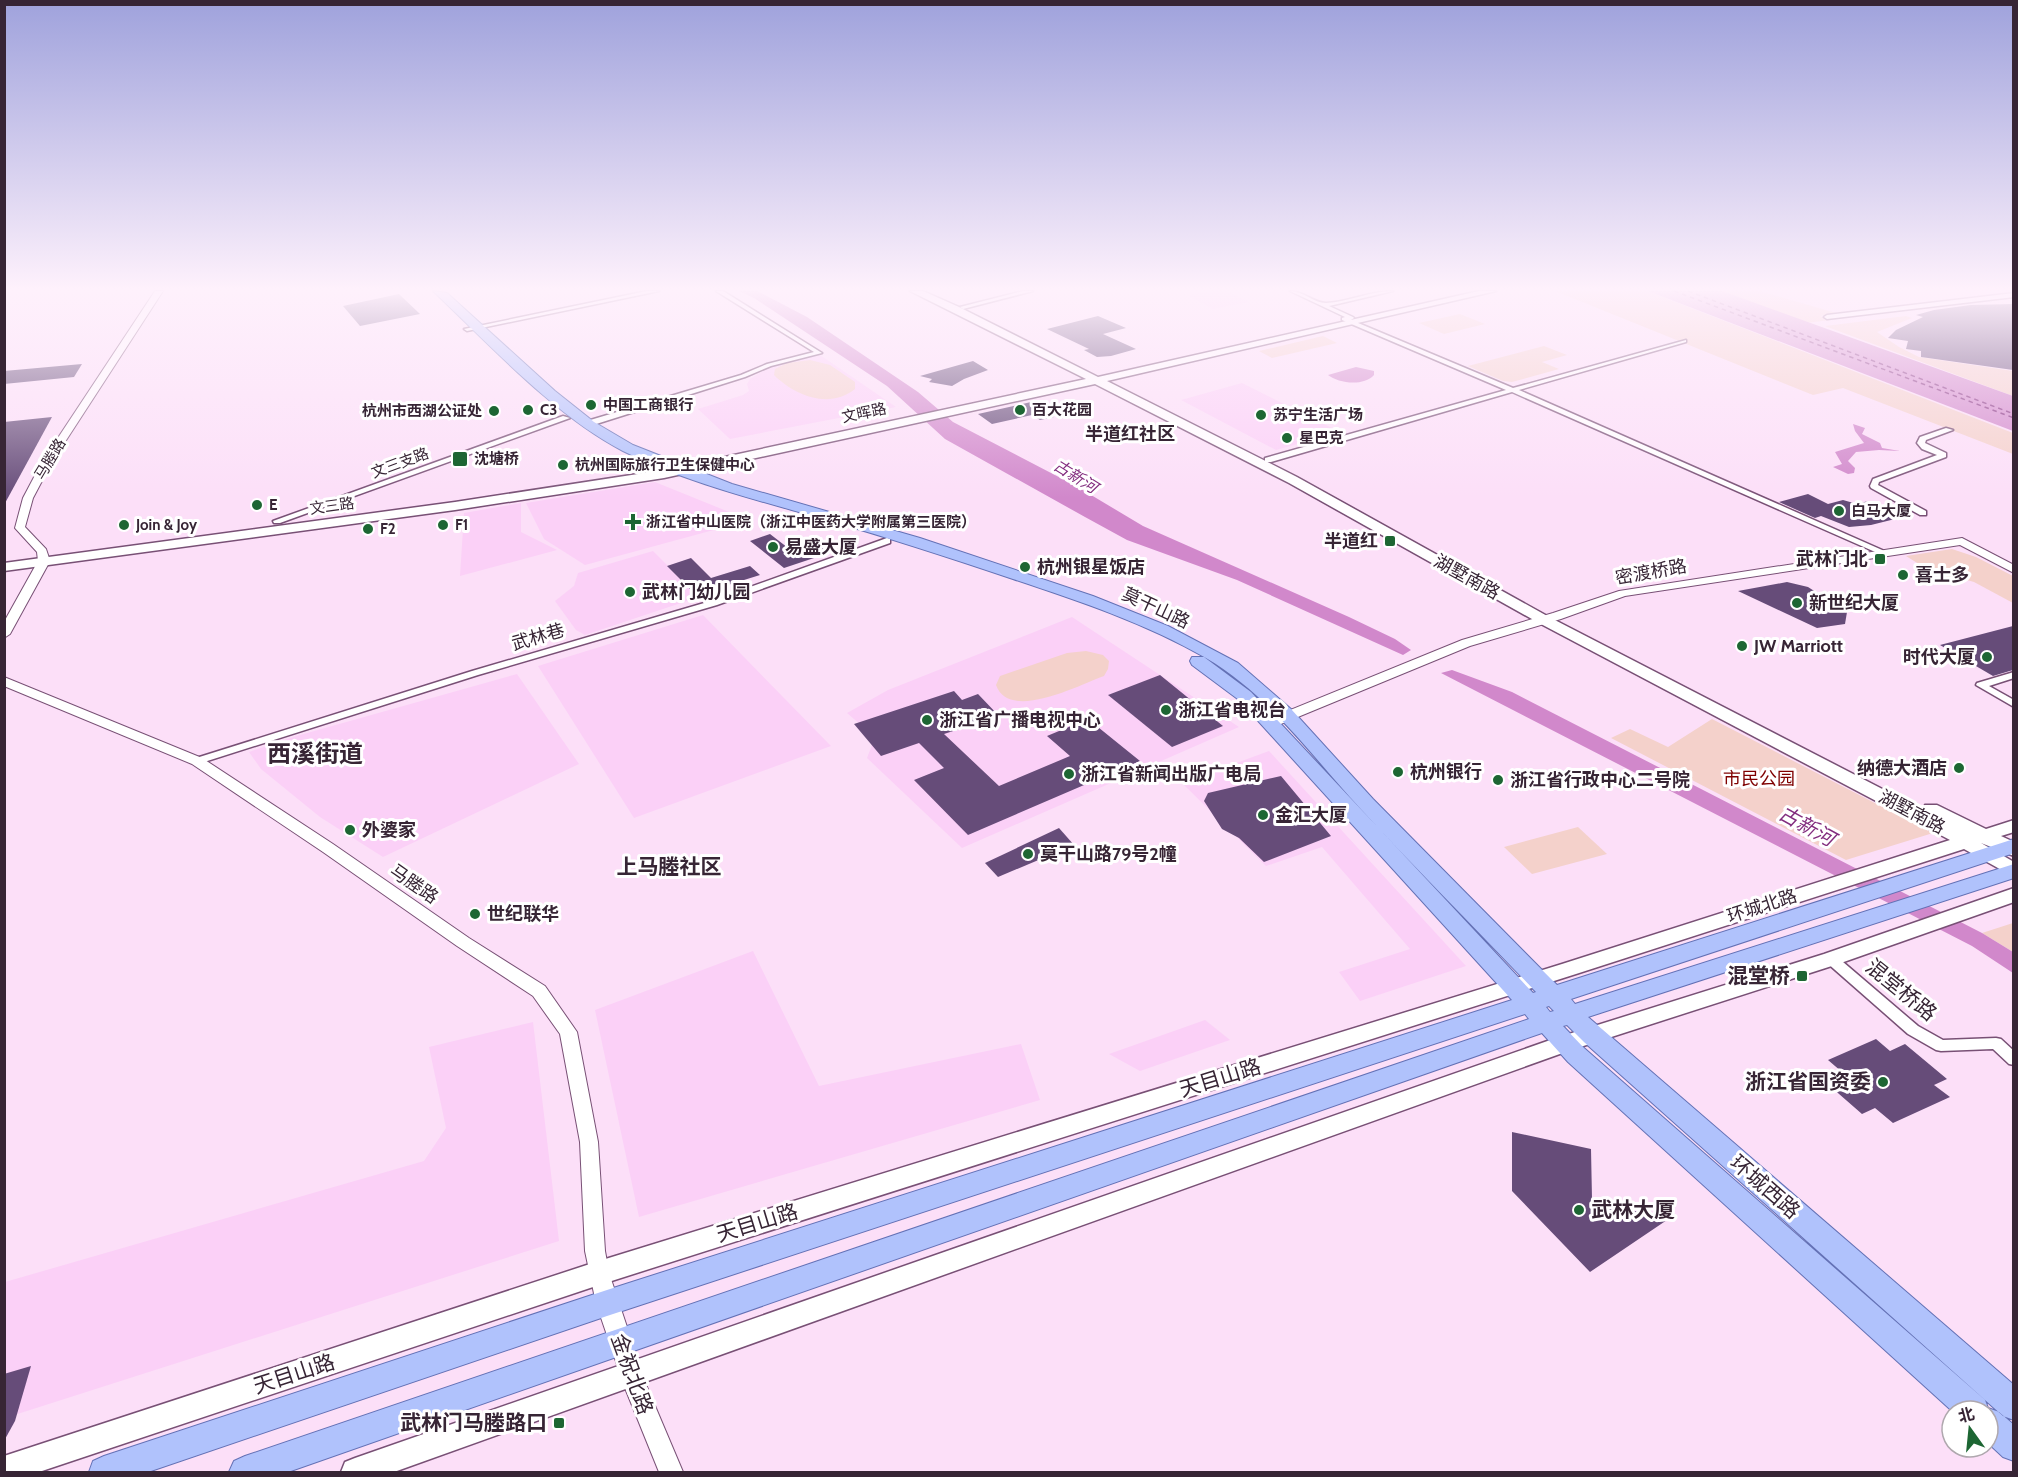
<svg xmlns="http://www.w3.org/2000/svg" width="2018" height="1477" font-family="Cabin,'Noto Sans SC',sans-serif">
	<style>
		.built { fill: #fbd0f7 }
		.green { fill: #f4d1cb }
		.water { fill: #d188cb }
		.lines { fill: none; stroke-linecap: round; stroke-linejoin: round }
		.ferry { stroke: #832d7f; stroke-width: 1.5; stroke-dasharray: 4.5 4; stroke-linecap: butt }
		.building { fill: #664c79 }
		.minor-casing { stroke: #785075; stroke-width: 3 }
		.tertiary-casing { stroke: #785075; stroke-width: 2 }
		.secondary-casing { stroke: #785075; stroke-width: 3 }
		.primary-casing { stroke: #6471b5; stroke-width: 2 }
		.minor { fill: #fff; fill-rule: evenodd }
		.tertiary { fill: #fff; fill-rule: evenodd }
		.secondary { fill: #fff; fill-rule: evenodd }
		.primary { fill: #b0c2fc; fill-rule: evenodd }
		.poi-dot { fill: #1d6633; stroke: #fff; stroke-width: 2 }
		.labels { text-anchor: middle; stroke-width: 6; stroke-linejoin: round; paint-order: stroke }
		.far-poi-label { font-size: 15px; font-weight: bold; fill: #372535; stroke: #fff; text-anchor: start }
		.far-street-label { font-size: 15px; fill: #372535; stroke: #fff }
		.far-water-label { font-size: 16px; font-style: italic; fill: #832d7f; stroke: #fff }
		.far-quarter-label { font-size: 18px; font-weight: bold; fill: #372535; stroke: #fff }
		.poi-label { font-size: 18px; font-weight: bold; fill: #372535; stroke: #fff; text-anchor: start }
		.street-label { font-size: 18px; fill: #372535; stroke: #fff }
		.park-label { font-size: 18px; fill: #7f0000; stroke: #fff }
		.water-label { font-size: 20px; font-style: italic; fill: #832d7f; stroke: #fff }
		.quarter-label { font-size: 21px; font-weight: bold; fill: #372535; stroke: #fff }
		.near-poi-label { font-size: 21px; font-weight: bold; fill: #372535; stroke: #fff; text-anchor: end }
		.near-street-label { font-size: 21px; fill: #372535; stroke: #fff }
		.district-label { font-size: 24px; font-weight: bold; fill: #372535; stroke: #fff }
	</style>
	<rect width="100%" height="100%" fill="#fcdff8"/>
	<!-- built -->
	<g class="built">
		<path d="M1210,291H1227L1249,302L1213,309L1187,295Z"/>
		<path d="M820,355L896,407L730,439L698,409L743,395L749,391L747,384L750,379L769,367Z"/>
		<path d="M1242,383L1340,432L1276,450L1181,400Z"/>
		<path d="M655,482L739,516L721,528L585,565L544,539L526,503Z"/>
		<path d="M521,503V532L557,550L460,576L464,513Z"/>
		<path d="M653,551L699,597L585,635L576,630L555,601L574,586L578,573Z"/>
		<path d="M703,615L831,746L634,818L538,666Z"/>
		<path d="M1072,617L1239,727L962,848L867,758L875,737L847,713L888,690Z"/>
		<path d="M517,674L579,764L383,857L320,817L261,769L249,752L293,737Z"/>
		<path d="M1269,751L1466,966L1360,1001L1339,972L1410,949L1322,847L1266,866L1182,783Z"/>
		<path d="M753,951L819,1086L1021,1044L1040,1100L639,1217L595,1010Z"/>
		<path d="M1205,1020L1230,1040L1140,1071L1109,1054Z"/>
		<path d="M533,1022L559,1241L5,1418V1282L424,1161L446,1128L429,1047Z"/>
	</g>
	<!-- green -->
	<g class="green">
		<path d="M1555,291H1647L2013,433V454L1843,388L1813,395Z"/>
		<path d="M1722,291H1760L1836,313L1820,316L1830,320L1806,323Z"/>
		<path d="M1460,314L1485,324L1444,334L1419,323Z"/>
		<path d="M1906,316L1912,318L1877,332L1899,347L1919,357L2013,371V396L1825,326Z"/>
		<path d="M1323,336L1337,343L1272,358L1259,351Z"/>
		<path d="M1544,346L1567,355L1542,362L1559,369L1512,382L1503,381L1468,366Z"/>
		<path d="M810,360L830,365L855,382V389C829,410 794,395 774,375L775,369L787,363Z"/>
		<path d="M1952,549L1976,557L2013,576V603L1974,582L1956,577L1943,579L1906,556Z"/>
		<path d="M1086,651L1103,655L1109,661L1108,669L1104,676C1079,685 1009,722 996,685L1000,676L1067,653Z"/>
		<path d="M1712,719L1933,833L1846,860L1611,738L1630,729L1668,747Z"/>
		<path d="M1578,827L1607,854L1532,874L1504,847Z"/>
		<path d="M2013,923V952L1982,933Z"/>
	</g>
	<!-- water -->
	<g class="water">
		<path d="M739,291H757L807,317L918,392L953,422L1076,486L1143,526L1349,617L1395,639L1411,650L1403,655L1237,580L1127,540L1085,517L945,439L887,386L754,298Z"/>
		<path d="M1648,291H1722L2013,396V431Z"/>
		<path d="M1356,367L1374,371V375C1363,387 1338,383 1328,375Z"/>
		<path d="M1853,424L1865,428L1862,434L1880,443L1882,448L1900,451L1879,450L1856,452L1848,461L1855,468L1854,473L1848,474L1833,467L1842,464L1835,452L1864,443L1855,431Z"/>
		<path d="M1452,670L1512,692L1982,933L2013,952V973L1972,946L1441,673Z"/>
	</g>
	<g class="lines">
		<!-- ferry -->
		<g class="ferry">
			<path d="M1674,291L2014,418"/>
			<path d="M1688,291L2014,414"/>
		</g>
	</g>
	<!-- building -->
	<g class="building">
		<path d="M399,294L420,314L360,326L343,306Z"/>
		<path d="M2013,304V370L1921,357V351L1906,349L1908,341L1888,338L1896,330L1923,317L1916,315L1934,310L1971,305Z"/>
		<path d="M1098,316L1126,328L1103,334L1136,349L1111,356L1097,357L1084,350L1089,349L1047,329Z"/>
		<path d="M973,361L988,370L964,379L952,386L929,382L932,379L920,376Z"/>
		<path d="M82,364L74,377L4,384V371Z"/>
		<path d="M1031,402L1054,417L1040,420L1032,415L992,424L978,414Z"/>
		<path d="M52,417L4,505V422Z"/>
		<path d="M1808,494L1828,504L1843,500L1857,504L1868,501L1899,518L1871,525L1849,527L1821,516L1815,518L1779,502Z"/>
		<path d="M770,534L792,551L816,543L829,553L784,568L750,541Z"/>
		<path d="M691,558L711,578L750,566L760,575L696,595L667,566Z"/>
		<path d="M1787,582L1808,587L1847,612L1845,624L1817,628L1738,591Z"/>
		<path d="M2013,626V670L1993,676L1940,645Z"/>
		<path d="M1160,675L1223,726L1172,747L1108,695Z"/>
		<path d="M954,691L962,700L978,694L999,716L944,734L999,786L1070,756L1047,736L1088,719L1140,761L968,835L914,780L944,768L919,743L881,756L854,724Z"/>
		<path d="M1281,776L1331,836L1264,862L1239,838L1222,829L1204,801L1208,793Z"/>
		<path d="M1059,828L1074,845L998,877L985,863Z"/>
		<path d="M1876,1039L1890,1051L1905,1044L1947,1079L1934,1085L1950,1097L1893,1123L1875,1108L1862,1114L1823,1080L1842,1072L1828,1060Z"/>
		<path d="M1512,1132L1591,1149L1592,1199L1667,1220L1590,1272L1512,1191Z"/>
		<path d="M31,1366L15,1421L4,1441V1374Z"/>
	</g>
	<g class="lines">
		<!-- minor casing -->
		<g class="minor-casing">
			<g id="minor">
				<path d="M647,291H659L467,331L464,329Z"/>
				<path d="M716,291H723L822,353L771,366L745,377L593,425H587V421L741,375L767,364L814,352Z"/>
				<path d="M1023,291H1033L963,309L960,307Z"/>
				<path d="M1290,291C1303,291 1314,303 1326,303C1348,302 1370,291 1393,291L1329,306L1353,317L1354,318L1351,320L1513,388L1686,340V342L1519,390L1889,553L1888,555H1882L1512,392L1271,462H1265V458L1506,390L1342,320V318L1345,317Z"/>
				<path d="M2014,293V297L1827,319L1824,317L1827,315Z"/>
				<path d="M563,416L570,418L280,523H274L273,521Z"/>
				<path d="M1946,428L1953,430L1926,440L1925,443L1946,453V457L1879,482L1878,485L1926,511V515H1920L1871,488L1870,486L1873,479L1937,455L1922,449L1917,443L1920,437Z"/>
				<path d="M887,538L890,539V543L717,605L478,675L201,763H193L192,761L193,759L472,671L711,601Z"/>
				<path d="M2014,672V678L1989,686L2014,700V707L1976,685L1977,683Z"/>
				<path d="M1831,954L1836,956L1918,1026L1943,1040L1996,1038L2001,1039L2014,1051V1065L2009,1064L1993,1049L1941,1051L1936,1050L1908,1034L1826,962L1825,959L1826,956Z"/>
			</g>
		</g>
		<!-- tertiary casing -->
		<g class="tertiary-casing">
			<g id="tertiary">
				<path d="M155,291H163L52,462L33,498L25,527L46,549L50,561L10,634L4,638V622L38,561L37,552L15,528L23,498L42,462Z"/>
				<path d="M1962,538L2014,565V573L1960,545L1625,596L1561,619L1470,646L1276,726L1271,727L1264,723L1266,720L1462,640L1553,613L1619,591Z"/>
				<path d="M4,677L202,758L333,844L469,938L545,986L577,1032L598,1142L605,1251L609,1273L647,1387L683,1472H659L625,1388L596,1303L585,1251L580,1142L560,1034L533,996L457,946L323,852L192,764L4,686Z"/>
			</g>
		</g>
		<!-- secondary casing -->
		<g class="secondary-casing">
			<g id="secondary">
				<path d="M910,291H923L959,307L1098,377L1479,291H1496L1107,381L1297,477L1549,617L1923,810L1925,805H1937L1986,829L2014,820V832L2001,836L2014,842V856L1981,843L2014,862V877L1964,849L1576,974L599,1285L39,1472H4V1456L599,1261L1562,964L1950,840L1539,623L1289,483L1095,384L664,478L455,510L4,571V563L455,502L664,470L1086,379Z"/>
				<path d="M2014,888V902L1838,964L1571,1050L394,1472H341L345,1462L355,1458L1556,1038L1824,954Z"/>
			</g>
		</g>
		<!-- primary casing -->
		<g class="primary-casing">
			<path id="primary" d="M433,291L447,293L555,391L594,422L633,445L732,484L920,538L1093,596L1168,626L1238,663L1291,709L1373,799L1557,985L2014,839V853L1571,999L1575,1004L2014,864V878L1588,1017L2014,1385V1420L2003,1416L1584,1042L1567,1025L1563,1026L1584,1048L1985,1400L1988,1408L1999,1412L2014,1425V1461L2003,1457L1988,1443V1411H1952L1568,1062L1542,1033L288,1472H229L234,1461L245,1456L1529,1019L1525,1014L607,1316L148,1472H89L93,1461L104,1456L607,1290L1512,1000L1239,700L1192,665L1190,661L1192,657H1204L1251,692L1533,993L1536,992C1477,930 1417,870 1359,807C1311,755 1269,695 1206,658C1145,623 1079,601 1013,579C951,558 889,538 827,520C758,500 687,483 623,451C555,416 489,344 433,291ZM1549,1006L1554,1011L1550,1012L1546,1007Z"/>
		</g>
		<!-- minor -->
		<use href="#minor" class="minor"/>
		<!-- tertiary -->
		<use href="#tertiary" class="tertiary"/>
		<!-- secondary -->
		<use href="#secondary" class="secondary"/>
		<!-- primary -->
		<use href="#primary" class="primary"/>
	</g>
	<!-- sky -->
	<linearGradient id="sky" x2="0" y2="1"><stop stop-color="#9fa2dc"/><stop offset="0.58" stop-color="#fef1fc"/><stop offset="1" stop-color="#fef1fc" stop-opacity="0"/></linearGradient>
	<rect width="2018" height="498" fill="url(#sky)"/>
	<!-- markers -->
	<g class="poi-dot">
		<circle cx="591" cy="405" r="6"/>
		<circle cx="528" cy="410" r="6"/>
		<circle cx="1020" cy="410" r="6"/>
		<circle cx="494" cy="411" r="6"/>
		<circle cx="1261" cy="415" r="6"/>
		<circle cx="1287" cy="438" r="6"/>
		<rect x="452" y="451" width="16" height="16" rx="3"/>
		<circle cx="563" cy="465" r="6"/>
		<circle cx="257" cy="505" r="6"/>
		<circle cx="1839" cy="511" r="6"/>
		<path d="M630 513h6v6h6v6h-6v6h-6v-6h-6v-6h6z"/>
		<circle cx="124" cy="525" r="6"/>
		<circle cx="443" cy="525" r="6"/>
		<circle cx="368" cy="529" r="6"/>
		<rect x="1384" y="535" width="12" height="12" rx="3"/>
		<circle cx="773" cy="547" r="6"/>
		<rect x="1874" y="553" width="12" height="12" rx="3"/>
		<circle cx="1025" cy="567" r="6"/>
		<circle cx="1903" cy="575" r="6"/>
		<circle cx="630" cy="592" r="6"/>
		<circle cx="1797" cy="603" r="6"/>
		<circle cx="1742" cy="646" r="6"/>
		<circle cx="1987" cy="657" r="6"/>
		<circle cx="1166" cy="710" r="6"/>
		<circle cx="927" cy="720" r="6"/>
		<circle cx="1959" cy="768" r="6"/>
		<circle cx="1398" cy="772" r="6"/>
		<circle cx="1069" cy="774" r="6"/>
		<circle cx="1498" cy="780" r="6"/>
		<circle cx="1263" cy="815" r="6"/>
		<circle cx="350" cy="830" r="6"/>
		<circle cx="1028" cy="854" r="6"/>
		<circle cx="475" cy="914" r="6"/>
		<rect x="1796" y="970" width="12" height="12" rx="3"/>
		<circle cx="1883" cy="1082" r="6"/>
		<circle cx="1579" cy="1210" r="6"/>
		<rect x="553" y="1417" width="12" height="12" rx="3"/>
	</g>
	<g class="labels">
		<!-- far-poi labels -->
		<g class="far-poi-label">
			<text x="603" y="410">中国工商银行</text>
			<text x="540" y="415">C3</text>
			<text x="1032" y="415">百大花园</text>
			<text x="482" y="416" text-anchor="end">杭州市西湖公证处</text>
			<text x="1273" y="420">苏宁生活广场</text>
			<text x="1299" y="443">星巴克</text>
			<text x="474" y="464">沈塘桥</text>
			<text x="575" y="470">杭州国际旅行卫生保健中心</text>
			<text x="269" y="510">E</text>
			<text x="1851" y="516">白马大厦</text>
			<text x="646" y="527">浙江省中山医院（浙江中医药大学附属第三医院）</text>
			<text x="136" y="530">Join &amp; Joy</text>
			<text x="455" y="530">F1</text>
			<text x="380" y="534">F2</text>
		</g>
		<!-- far-street labels -->
		<g class="far-street-label">
			<text transform="translate(864 413) rotate(-12)" y="5">文晖路</text>
			<text transform="translate(50 459) rotate(-59)" y="5">马塍路</text>
			<text transform="translate(400 463) rotate(-20)" y="5">文三支路</text>
			<text transform="translate(332 506) rotate(-8)" y="5">文三路</text>
		</g>
		<!-- far-water labels -->
		<g class="far-water-label">
			<text transform="translate(1076 476) rotate(32)" y="6">古新河</text>
		</g>
		<!-- far-quarter labels -->
		<g class="far-quarter-label">
			<text x="1130" y="440">半道红社区</text>
		</g>
		<!-- poi labels -->
		<g class="poi-label">
			<text x="1378" y="547" text-anchor="end">半道红</text>
			<text x="785" y="553">易盛大厦</text>
			<text x="1868" y="565" text-anchor="end">武林门北</text>
			<text x="1037" y="573">杭州银星饭店</text>
			<text x="1915" y="581">喜士多</text>
			<text x="642" y="598">武林门幼儿园</text>
			<text x="1809" y="609">新世纪大厦</text>
			<text x="1754" y="652">JW Marriott</text>
			<text x="1975" y="663" text-anchor="end">时代大厦</text>
			<text x="1178" y="716">浙江省电视台</text>
			<text x="939" y="726">浙江省广播电视中心</text>
			<text x="1947" y="774" text-anchor="end">纳德大酒店</text>
			<text x="1410" y="778">杭州银行</text>
			<text x="1081" y="780">浙江省新闻出版广电局</text>
			<text x="1510" y="786">浙江省行政中心二号院</text>
			<text x="1275" y="821">金汇大厦</text>
			<text x="362" y="836">外婆家</text>
			<text x="1040" y="860">莫干山路79号2幢</text>
			<text x="487" y="920">世纪联华</text>
		</g>
		<!-- street labels -->
		<g class="street-label">
			<text transform="translate(1651 572) rotate(-10)" y="6">密渡桥路</text>
			<text transform="translate(1467 577) rotate(29)" y="6">湖墅南路</text>
			<text transform="translate(1156 608) rotate(25)" y="6">莫干山路</text>
			<text transform="translate(538 637) rotate(-16)" y="6">武林巷</text>
			<text transform="translate(1912 812) rotate(28)" y="6">湖墅南路</text>
			<text transform="translate(414 884) rotate(35)" y="6">马塍路</text>
			<text transform="translate(1762 906) rotate(-18)" y="6">环城北路</text>
		</g>
		<!-- park labels -->
		<g class="park-label">
			<text x="1759" y="785">市民公园</text>
		</g>
		<!-- water labels -->
		<g class="water-label">
			<text transform="translate(1807 826) rotate(29)" y="7">古新河</text>
		</g>
		<!-- quarter labels -->
		<g class="quarter-label">
			<text x="669" y="874">上马塍社区</text>
		</g>
		<!-- near-poi labels -->
		<g class="near-poi-label">
			<text x="1790" y="983">混堂桥</text>
			<text x="1871" y="1089">浙江省国资委</text>
			<text x="1591" y="1217" text-anchor="start">武林大厦</text>
			<text x="547" y="1430">武林门马塍路口</text>
		</g>
		<!-- near-street labels -->
		<g class="near-street-label">
			<text transform="translate(1901 990) rotate(39)" y="7">混堂桥路</text>
			<text transform="translate(1220 1078) rotate(-17)" y="7">天目山路</text>
			<text transform="translate(1765 1187) rotate(41)" y="7">环城西路</text>
			<text transform="translate(757 1223) rotate(-17)" y="7">天目山路</text>
			<text transform="translate(294 1374) rotate(-18)" y="7">天目山路</text>
			<text transform="translate(632 1374) rotate(70)" y="7">金祝北路</text>
		</g>
		<!-- district labels -->
		<g class="district-label">
			<text x="315" y="762">西溪街道</text>
		</g>
	</g>
	<!-- border -->
	<rect width="2018" height="1477" fill="none" stroke="#372535" stroke-width="12"/>
	<!-- north arrow -->
	<g transform="translate(1970 1429) rotate(345)"><circle r="28" fill="#ffffff" stroke="#afa8ae" stroke-width="1.5"/>
	<path d="M0-4.5L10 22L0 15L-10 22Z" fill="#1d6633"/>
	<text y="-9" font-size="16" font-weight="bold" text-anchor="middle" fill="#372535">北</text>
	</g>
</svg>
